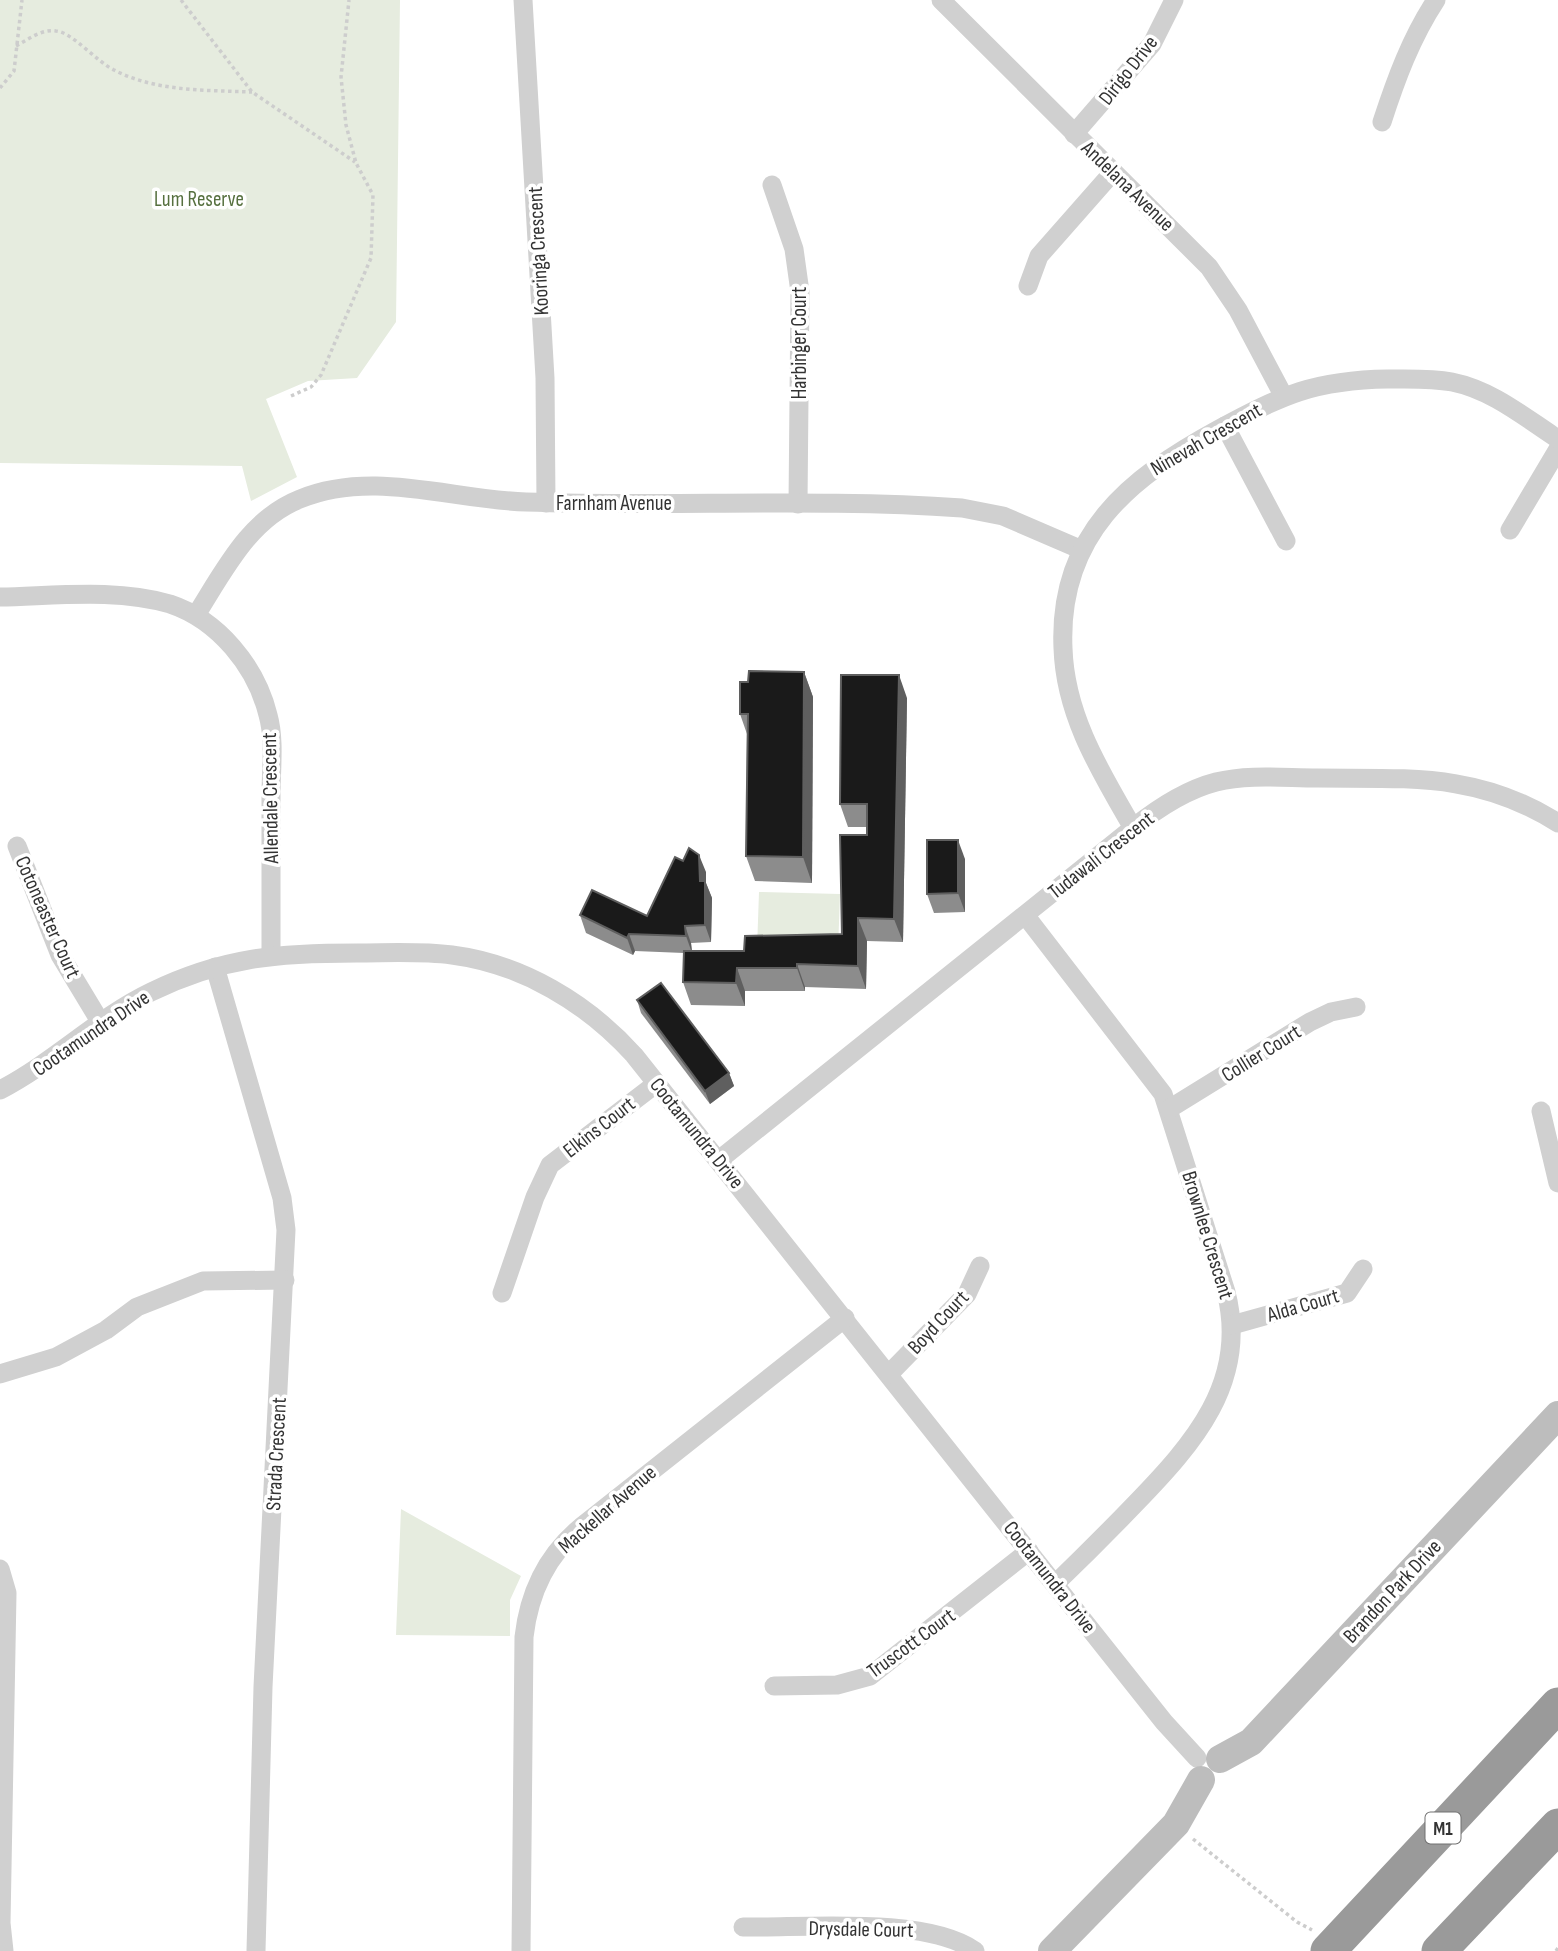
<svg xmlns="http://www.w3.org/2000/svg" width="1558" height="1951" font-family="'Sofia Sans Condensed',sans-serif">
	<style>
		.green { fill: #e6ecdf }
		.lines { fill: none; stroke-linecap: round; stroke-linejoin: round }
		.path { stroke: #cdcdcd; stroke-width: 3.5; stroke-dasharray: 3.5 3.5; stroke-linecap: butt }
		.street { stroke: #d0d0d0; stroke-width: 19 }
		.secondary { stroke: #bdbdbd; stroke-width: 28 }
		.highway { stroke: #9a9a9a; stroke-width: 35 }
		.wall { fill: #8c8c8c }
		.shaded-wall { fill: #5f5f5f }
		.building { fill: #1a1a1a; stroke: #5f5f5f; stroke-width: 2 }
		.labels { text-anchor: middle; stroke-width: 7; stroke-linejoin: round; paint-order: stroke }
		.shield { fill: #fff; stroke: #707070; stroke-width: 2 }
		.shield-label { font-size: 19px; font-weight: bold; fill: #333 }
		.street-label { font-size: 21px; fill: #333; stroke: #fff }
		.park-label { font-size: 21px; fill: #56703f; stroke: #fff }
	</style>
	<rect width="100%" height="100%" fill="#fff"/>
	<!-- green -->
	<g class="green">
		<path d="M0,0H400L396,322L357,378L308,381L266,399L297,477L251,501L242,466L0,463Z"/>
		<path d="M759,892L840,894L838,951L757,949Z"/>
		<path d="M401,1509L521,1576L510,1600V1636L396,1635Z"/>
	</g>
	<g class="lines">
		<!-- path -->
		<g class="path">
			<path d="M181,0L252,92L355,162"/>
			<path d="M16,46C29,39 41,29 56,31C72,32 97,62 114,70C157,92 205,90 252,92"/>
			<path d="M0,88L14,71L22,0"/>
			<path d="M291,396L311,387L321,375L371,258L373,195L356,163L346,125L341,77L349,0"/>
			<path d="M1193,1839L1297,1922L1312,1930"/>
			<path d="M1556,1951L1558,1948"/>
		</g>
		<!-- street -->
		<g class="street">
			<path d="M523,0L545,378L546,503"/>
			<path d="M941,0L1209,267L1238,310L1283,395"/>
			<path d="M1382,122C1396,79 1411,38 1436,0"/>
			<path d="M1074,134L1152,44L1174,0"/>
			<path d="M772,185L794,249L800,292L798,504"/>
			<path d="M1028,286L1039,256L1113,172"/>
			<path d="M1225,426L1286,541"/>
			<path d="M1510,530L1558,449"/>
			<path d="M0,597C54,596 117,588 170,604C218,620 256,666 268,715C275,740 271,769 271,795C271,848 271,901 271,955"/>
			<path d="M196,615C224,571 249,519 300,499C373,469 452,500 526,502C671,507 817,498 962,508L1003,516L1082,550"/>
			<path d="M1133,828C1100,771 1065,715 1063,648C1058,535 1129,478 1219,429C1282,395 1315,380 1388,379C1410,379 1431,378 1452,382C1492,390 1524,417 1558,439"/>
			<path d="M17,846L60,955L101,1023"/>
			<path d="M1025,915L1163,1094L1226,1292C1249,1382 1193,1444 1135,1504C1109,1531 1082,1558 1055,1584"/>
			<path d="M215,967L282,1198L286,1230L263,1687L256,1951"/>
			<path d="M0,1090C54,1062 97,1018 151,992C223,957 278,953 357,953C388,953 420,951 452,955C522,964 587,1003 634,1055L1164,1722L1197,1758"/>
			<path d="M1169,1109L1310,1022L1331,1012L1356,1007"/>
			<path d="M1541,1111L1558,1183"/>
			<path d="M719,1160L1133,828C1158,808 1185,790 1216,782C1249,774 1284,778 1317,778C1408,779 1478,772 1558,823"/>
			<path d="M502,1293L535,1197L550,1165L657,1083"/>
			<path d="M1232,1325L1347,1293L1363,1269"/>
			<path d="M0,1374L56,1357L106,1330L137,1307L203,1281L285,1280"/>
			<path d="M889,1374L967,1294L980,1266"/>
			<path d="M0,1569L7,1593L1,1923L4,1951"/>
			<path d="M774,1686L837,1685L870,1676L1029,1551"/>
			<path d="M743,1927C805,1928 926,1916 975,1951"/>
			<path d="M521,1951L524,1637C529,1593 546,1556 581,1527L845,1318"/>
		</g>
		<!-- secondary -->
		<g class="secondary">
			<path d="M1220,1759L1251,1742L1558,1415"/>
			<path d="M1052,1951L1176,1824L1201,1780"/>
		</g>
		<!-- highway -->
		<g class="highway">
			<path d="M1328,1951L1558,1705"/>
			<path d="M1439,1951L1558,1826"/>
		</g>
	</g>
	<!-- wall -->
	<g class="wall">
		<path d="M804,672L813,697L812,883L755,881L746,856L747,734L740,714L748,682Z"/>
		<path d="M907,698L903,942L867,941L866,989L805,987V991H745V1006L691,1005L683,982L684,953L635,951L633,955L586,933L580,915L647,916L706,872V883L712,898L711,942L691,943L692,951H744L842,934L867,835V827H848L840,804Z"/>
		<path d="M965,859V912L934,913L927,894Z"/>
		<path d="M637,1000L729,1073L734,1086L710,1104L641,1013Z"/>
	</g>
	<!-- shaded-wall -->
	<g class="shaded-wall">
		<path d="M804,672L813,697L812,883L803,857Z"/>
		<path d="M899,675L907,698L903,942L894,919Z"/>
		<path d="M958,840L965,859V912L958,893Z"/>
		<path d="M699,855L706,872V883L712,898L711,942L705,925L700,881Z"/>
		<path d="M858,918L867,941L866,989L858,966Z"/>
		<path d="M685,926L691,943L692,953L686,936Z"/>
		<path d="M629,934L635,951L633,955L627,938Z"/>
		<path d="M797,964L805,987V991L797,968Z"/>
		<path d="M737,968L745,991V1006L736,983Z"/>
		<path d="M729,1073L734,1086L710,1104L705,1091Z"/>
	</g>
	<!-- building -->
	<g class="building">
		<path d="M749,671L804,672L803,857L746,856L748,714H740V682H748Z"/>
		<path d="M841,675H899L894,919L858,918V966L797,964V968H737L736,983L683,982L684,951H744L745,936L842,934L840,835H867V804H840Z"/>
		<path d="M927,840H958V893L927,894Z"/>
		<path d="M689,848L699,855L700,881H705V925L685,926L686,936L629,934L627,938L580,915L592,890L647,916L675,857L683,861Z"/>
		<path d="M661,983L729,1073L705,1091L637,1000Z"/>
	</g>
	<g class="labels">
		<!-- shield labels -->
		<rect class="shield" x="1425.5" y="1812.5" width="35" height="31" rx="5"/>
		<g class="shield-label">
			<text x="1443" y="1835">M1</text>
		</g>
		<!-- street labels -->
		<g class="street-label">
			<text transform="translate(1128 70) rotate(-52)" y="7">Dirigo Drive</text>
			<text transform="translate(1128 186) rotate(44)" y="7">Andelana Avenue</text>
			<text transform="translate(538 251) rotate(-93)" y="7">Kooringa Crescent</text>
			<text transform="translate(799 343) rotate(-90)" y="7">Harbinger Court</text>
			<text transform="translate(1206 439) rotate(-30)" y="7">Ninevah Crescent</text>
			<text x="614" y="510">Farnham Avenue</text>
			<text transform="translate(270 798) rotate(-91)" y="7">Allendale Crescent</text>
			<text transform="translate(1101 855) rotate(-38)" y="7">Tudawali Crescent</text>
			<text transform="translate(48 917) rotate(66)" y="7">Cotoneaster Court</text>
			<text transform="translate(91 1033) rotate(-34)" y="7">Cootamundra Drive</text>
			<text transform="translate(1261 1053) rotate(-32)" y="7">Collier Court</text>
			<text transform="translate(599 1127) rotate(-38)" y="7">Elkins Court</text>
			<text transform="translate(697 1133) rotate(51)" y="7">Cootamundra Drive</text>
			<text transform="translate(1208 1235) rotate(73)" y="7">Brownlee Crescent</text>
			<text transform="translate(1303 1305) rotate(-16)" y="7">Alda Court</text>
			<text transform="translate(938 1322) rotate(-47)" y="7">Boyd Court</text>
			<text transform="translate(276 1454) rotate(-87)" y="7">Strada Crescent</text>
			<text transform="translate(607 1509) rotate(-41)" y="7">Mackellar Avenue</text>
			<text transform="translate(1050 1577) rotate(52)" y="7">Cootamundra Drive</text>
			<text transform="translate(1392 1591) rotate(-47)" y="7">Brandon Park Drive</text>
			<text transform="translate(911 1643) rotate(-36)" y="7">Truscott Court</text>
			<text transform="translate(861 1929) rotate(1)" y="7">Drysdale Court</text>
		</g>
		<!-- park labels -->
		<g class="park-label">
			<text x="199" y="206">Lum Reserve</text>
		</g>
	</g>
</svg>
